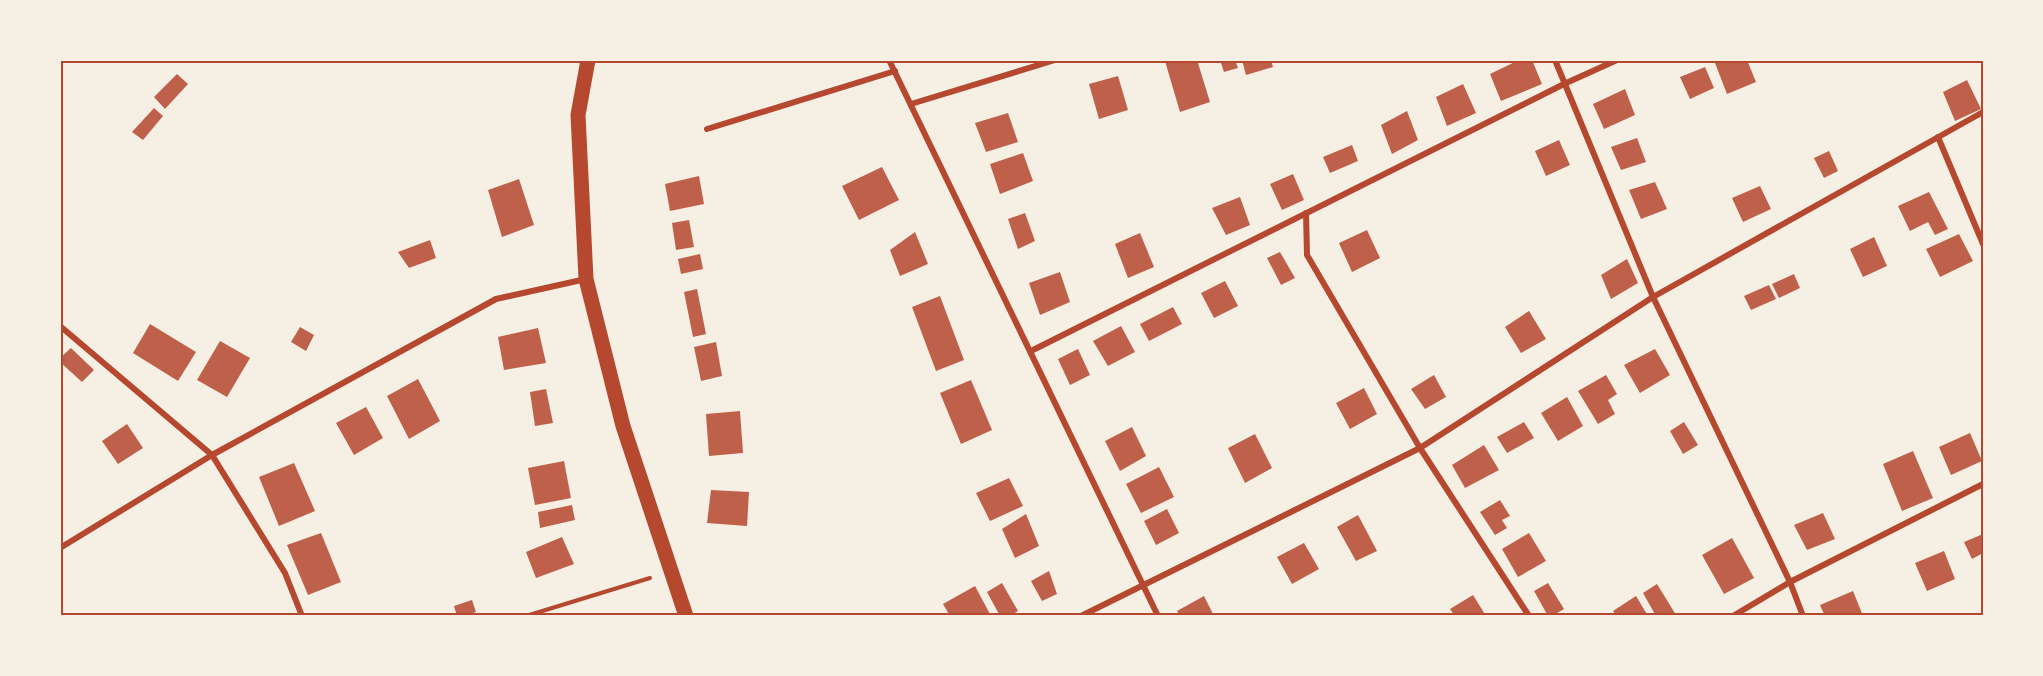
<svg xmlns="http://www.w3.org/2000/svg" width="2043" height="676" font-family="Cabin,sans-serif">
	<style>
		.building { fill: #bf614a }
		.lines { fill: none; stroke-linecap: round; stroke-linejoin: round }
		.path { stroke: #b5482f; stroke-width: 4 }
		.minor { stroke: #b5482f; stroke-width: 6 }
		.primary { stroke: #b5482f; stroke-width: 15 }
		.neatline { fill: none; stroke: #b5482f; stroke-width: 2 }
	</style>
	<rect width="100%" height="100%" fill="#f6efe4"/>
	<!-- building -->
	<g class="building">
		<path d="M1169,60H1197L1210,102L1180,112L1165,61Z"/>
		<path d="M1220,60H1235L1238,68L1224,72Z"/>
		<path d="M1242,60H1271L1273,67L1246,75Z"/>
		<path d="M1519,60H1532L1542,84L1501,101L1490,74Z"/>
		<path d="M1722,60H1747L1756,82L1727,94L1715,63Z"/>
		<path d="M1705,67L1714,88L1690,99L1680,77Z"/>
		<path d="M177,74L188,84L165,109L154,97Z"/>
		<path d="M1118,76L1128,110L1099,119L1089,84Z"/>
		<path d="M1967,80L1981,109L1955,121L1943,92Z"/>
		<path d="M1463,84L1476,113L1447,126L1436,97Z"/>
		<path d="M1625,89L1635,115L1604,129L1593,104Z"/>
		<path d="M154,108L163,116L143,140L132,132Z"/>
		<path d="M1407,111L1418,140L1392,154L1381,125Z"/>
		<path d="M1008,113L1018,142L986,152L975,123Z"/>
		<path d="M1637,138L1646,162L1621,170L1611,147Z"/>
		<path d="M1559,140L1570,165L1546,176L1535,151Z"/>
		<path d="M1352,145L1358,161L1330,173L1323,157Z"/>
		<path d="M1829,151L1838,171L1824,178L1814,158Z"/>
		<path d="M1023,153L1033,181L1000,194L990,164Z"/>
		<path d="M882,167L899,200L859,220L842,186Z"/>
		<path d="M1293,174L1304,200L1282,210L1270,184Z"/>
		<path d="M699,176L704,204L670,211L665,184Z"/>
		<path d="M519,179L534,225L502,237L488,190Z"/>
		<path d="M1655,182L1667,209L1641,219L1629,190Z"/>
		<path d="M1760,186L1771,209L1743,222L1732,198Z"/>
		<path d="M1929,192L1948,229L1935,235L1928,222L1910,231L1898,206Z"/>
		<path d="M1240,197L1250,225L1226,235L1212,208Z"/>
		<path d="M1025,213L1035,241L1018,249L1008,219Z"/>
		<path d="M689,220L694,247L676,250L672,223Z"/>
		<path d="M1367,230L1380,258L1352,272L1339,243Z"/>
		<path d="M915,232L928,264L900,276L890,250Z"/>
		<path d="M1140,233L1154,267L1128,278L1115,244Z"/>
		<path d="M1959,234L1973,261L1940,277L1926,249Z"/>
		<path d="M1874,237L1887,266L1863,277L1850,249Z"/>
		<path d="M430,240L436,258L409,268L398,252Z"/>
		<path d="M1280,252L1295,278L1281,285L1267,258Z"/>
		<path d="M700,254L703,269L681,274L678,259Z"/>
		<path d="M1627,259L1638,283L1611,299L1601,275Z"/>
		<path d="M1060,272L1070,302L1040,315L1029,283Z"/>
		<path d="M1794,274L1800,288L1779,298L1772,284Z"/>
		<path d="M1225,281L1238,306L1214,318L1201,293Z"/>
		<path d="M1769,285L1776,299L1751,310L1744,296Z"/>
		<path d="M697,289L706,334L693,337L684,292Z"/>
		<path d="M940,296L964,360L936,371L912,307Z"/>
		<path d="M1173,307L1182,324L1149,341L1140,324Z"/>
		<path d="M1529,311L1546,339L1521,353L1505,327Z"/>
		<path d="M150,324L196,352L178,381L133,353Z"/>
		<path d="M1121,326L1135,352L1108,366L1093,341Z"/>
		<path d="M300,327L314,335L306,351L291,342Z"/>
		<path d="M538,328L546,363L504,370L498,337Z"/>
		<path d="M220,341L250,358L227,397L197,380Z"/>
		<path d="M716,342L722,376L701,381L694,347Z"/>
		<path d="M71,348L94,370L82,382L60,362V358Z"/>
		<path d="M1078,349L1090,375L1070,385L1058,359Z"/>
		<path d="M1655,349L1670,375L1640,393L1624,365Z"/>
		<path d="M1434,375L1446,397L1425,409L1411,389Z"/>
		<path d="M1606,375L1617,394L1608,400L1615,414L1598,424L1578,391Z"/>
		<path d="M418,379L440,421L409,439L387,396Z"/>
		<path d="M971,380L992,430L961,444L940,393Z"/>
		<path d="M1364,388L1377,414L1350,429L1336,403Z"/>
		<path d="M546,389L553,423L535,426L530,392Z"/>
		<path d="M1567,397L1583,426L1558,441L1541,413Z"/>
		<path d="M366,407L383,438L354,455L336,423Z"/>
		<path d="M740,411L743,453L709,456L706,414Z"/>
		<path d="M1524,422L1534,438L1507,453L1497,437Z"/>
		<path d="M1684,422L1698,445L1683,454L1670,431Z"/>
		<path d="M127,424L143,448L118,464L102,441Z"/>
		<path d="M1132,427L1146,456L1120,471L1105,441Z"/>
		<path d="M1970,433L1982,461L1951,475L1939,447Z"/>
		<path d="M1255,434L1272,468L1245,483L1228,448Z"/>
		<path d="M1484,445L1499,470L1465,488L1452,465Z"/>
		<path d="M1913,451L1933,498L1902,511L1883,464Z"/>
		<path d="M564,461L571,498L535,505L528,468Z"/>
		<path d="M294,463L315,511L279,526L259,477Z"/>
		<path d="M1159,467L1174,497L1141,513L1126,484Z"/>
		<path d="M1009,478L1023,506L990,521L976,493Z"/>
		<path d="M711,490L749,492L747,526L707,523Z"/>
		<path d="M1500,500L1510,516L1502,520L1507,528L1495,535L1480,512Z"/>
		<path d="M572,505L575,520L540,528L538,512Z"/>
		<path d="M1167,509L1179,533L1156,545L1144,521Z"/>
		<path d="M1823,513L1835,539L1807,550L1794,525Z"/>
		<path d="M1026,514L1039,546L1015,558L1002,529Z"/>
		<path d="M1358,515L1377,551L1356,561L1337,527Z"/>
		<path d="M321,533L341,582L308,595L287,545Z"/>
		<path d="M1529,533L1546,561L1518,577L1502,549Z"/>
		<path d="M1983,534V553L1972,559L1964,542Z"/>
		<path d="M562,537L574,564L536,578L526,552Z"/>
		<path d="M1732,538L1754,578L1724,594L1702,555Z"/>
		<path d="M1304,543L1319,569L1292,584L1277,557Z"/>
		<path d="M1944,551L1955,579L1927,591L1915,563Z"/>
		<path d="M1049,571L1057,594L1042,601L1031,581Z"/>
		<path d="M1002,583L1018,611L1010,616H1000L987,592Z"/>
		<path d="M1548,583L1564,609L1552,616H1548L1534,591Z"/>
		<path d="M1657,584L1676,615L1674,616H1656L1643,593Z"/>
		<path d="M975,586L991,616H950L943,604Z"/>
		<path d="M1853,591L1863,616H1825L1820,605Z"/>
		<path d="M1473,595L1486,616H1455L1450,609Z"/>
		<path d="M1204,596L1214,616H1180L1177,611Z"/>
		<path d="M1636,596L1648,616H1616L1613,611Z"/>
		<path d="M472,600L476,612L464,616H457L454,606Z"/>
	</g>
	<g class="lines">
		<!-- path -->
		<path class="path" d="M526,616L650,578"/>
		<!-- minor -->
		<g class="minor">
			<path d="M889,60L1158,616"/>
			<path d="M1555,60L1653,297L1790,582L1803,616"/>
			<path d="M911,104L1055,60"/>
			<path d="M707,129L895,71"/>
			<path d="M1938,137L1983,244"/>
			<path d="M1306,213L1307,255L1420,448L1529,616"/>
			<path d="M60,326L212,455L285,573L302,616"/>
			<path d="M1031,351L1564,84L1617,60"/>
			<path d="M60,548L212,455L496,299L586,279"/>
			<path d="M1081,616L1420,448L1653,297L1983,112"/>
			<path d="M1733,616L1790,582L1983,484"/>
		</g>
		<!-- primary -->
		<path class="primary" d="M588,60L578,115L586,279L623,426L686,616"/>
	</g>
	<!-- border -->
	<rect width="2043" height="676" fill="none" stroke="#f6efe4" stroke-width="123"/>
	<rect x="62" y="62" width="1920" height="552" class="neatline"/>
</svg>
